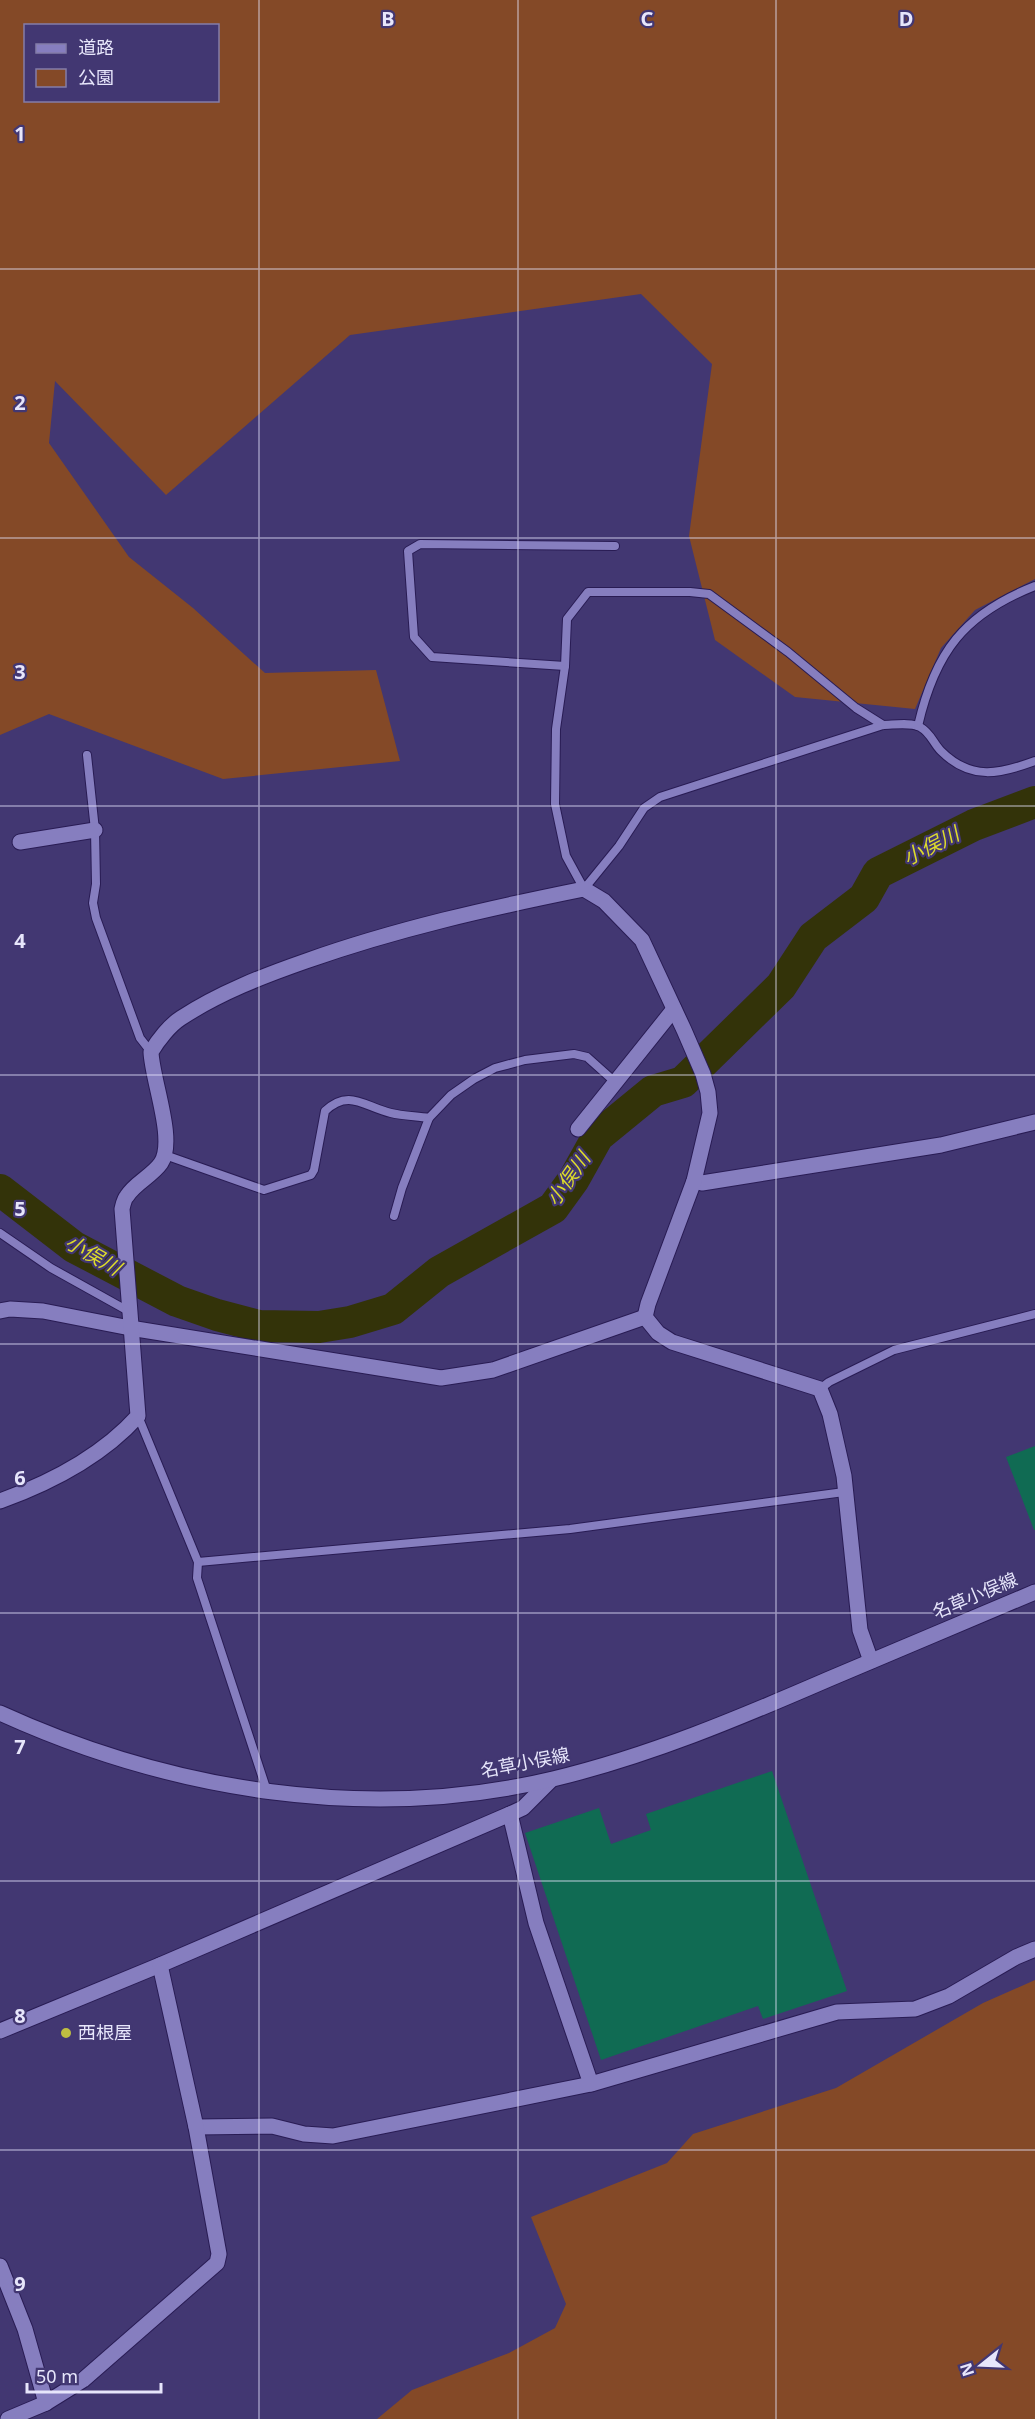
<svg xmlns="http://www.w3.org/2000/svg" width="1035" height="2419" font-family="'Noto Sans','Noto Sans JP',sans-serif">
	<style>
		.green { fill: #844927; fill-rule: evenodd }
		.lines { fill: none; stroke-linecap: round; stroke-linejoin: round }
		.river { stroke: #333309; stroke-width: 32 }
		.building { fill: #106b53 }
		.service-casing { stroke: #291c54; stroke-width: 10 }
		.minor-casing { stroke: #291c54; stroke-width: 17 }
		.secondary-casing { stroke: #291c54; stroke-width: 17 }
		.service { stroke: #867ebf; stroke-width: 8 }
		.minor { stroke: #867ebf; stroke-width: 15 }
		.secondary { stroke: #867ebf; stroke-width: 15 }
		.grid { fill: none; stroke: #e7e6fb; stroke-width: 1.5; stroke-opacity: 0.55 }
		.poi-dot { fill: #bfbe41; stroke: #423772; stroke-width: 2 }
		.labels { text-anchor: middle; stroke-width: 4.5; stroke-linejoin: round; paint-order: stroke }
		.street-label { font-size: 18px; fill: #e7e6fb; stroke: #423772 }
		.poi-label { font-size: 18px; fill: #e7e6fb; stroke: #423772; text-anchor: start }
		.water-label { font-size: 20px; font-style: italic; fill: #dedc2b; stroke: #423772 }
		.grid-label { font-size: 20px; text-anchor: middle; font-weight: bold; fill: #e7e6fb; stroke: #423772; stroke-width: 4.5; stroke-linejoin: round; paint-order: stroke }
	</style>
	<rect width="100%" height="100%" fill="#423772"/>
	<!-- green -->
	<g class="green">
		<path d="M0,0H1035V579L975,610L941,648L915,709L795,697L715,640L689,536L712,364L641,294L350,335L166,495L55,381L49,443L129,557L193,608L265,673L376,670L400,761L223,779L49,714L0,735ZM26,26H218V100H26Z"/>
		<path d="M1035,1980V2419H377L412,2390L509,2353L555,2328L566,2304L531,2217L667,2163L693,2134L836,2088L983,2003Z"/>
	</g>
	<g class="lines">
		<!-- river -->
		<path class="river" d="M0,1190L74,1247L177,1301L217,1315L259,1326L319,1327L350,1322L393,1309L439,1272L553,1208L574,1179L598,1136L653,1091L683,1082L781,986L813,937L864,898L878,873L974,825L1035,802"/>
	</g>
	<!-- building -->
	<g class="building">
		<path d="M1035,1446V1530H1034L1006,1457Z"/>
		<path d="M772,1771L847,1991L763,2019L758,2006L601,2060L525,1833L599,1808L611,1844L651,1830L646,1814Z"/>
	</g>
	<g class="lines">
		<!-- service casing -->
		<g class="service-casing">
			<g id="service">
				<path d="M565,666L432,657L414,637L408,551L420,544L615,546"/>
				<path d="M883,725L856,708L788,652L709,594L690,592H588L567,619L565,666L556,729L555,804L566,856L584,889L619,846L644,808L660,797L883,725C893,725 911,722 920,727C931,733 933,743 941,751C971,781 1000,774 1035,761"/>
				<path d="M918,726C935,652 964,614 1035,586"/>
				<path d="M87,755L95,830L96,884L93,903L96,918L140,1038L151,1052"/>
				<path d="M165,1155L264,1190L311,1175L314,1170L325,1111C349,1088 365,1107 391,1113C403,1116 416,1116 429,1118"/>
				<path d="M394,1216L402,1188L429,1118L451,1095L474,1079L495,1068L525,1060L574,1054L587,1057L615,1082"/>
				<path d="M0,1233L51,1268L130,1312"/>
				<path d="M820,1389L829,1382L894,1350L1035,1314"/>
				<path d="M138,1416L198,1562L197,1578L267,1791"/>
				<path d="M198,1562L570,1529L844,1492"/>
			</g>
		</g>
		<!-- minor casing -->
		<g class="minor-casing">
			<g id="minor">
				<path d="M20,842L95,830"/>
				<path d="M578,1129L674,1009"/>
				<path d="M694,1181L702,1183L941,1145L1035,1122"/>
				<path d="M0,1311L10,1309L43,1311L130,1328L441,1378L493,1370L645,1317"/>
				<path d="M0,1501C50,1483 102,1456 138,1416L122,1209C123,1205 124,1199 127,1196C135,1183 152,1176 161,1163C176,1140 152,1080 151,1052C158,1040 170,1025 181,1018C219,993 263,976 306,961C396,929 490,908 584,889L604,901L642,940L684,1030L703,1074L708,1092L710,1113L694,1181L648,1304L645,1317L658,1333L672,1342L820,1389L830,1414L844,1476L860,1630L871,1661"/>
				<path d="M510,1814L536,1923L591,2084"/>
				<path d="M0,2031L160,1965L510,1814L523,1808L551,1780"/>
				<path d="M196,2127L272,2126L304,2134L333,2136L591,2084L837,2012L915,2009L949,1996L1016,1957L1035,1949"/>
				<path d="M0,2266L25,2329L46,2403"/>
				<path d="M8,2419L46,2403L83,2380L217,2263L219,2254L196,2127L160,1965"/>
			</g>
		</g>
		<!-- secondary casing -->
		<g class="secondary-casing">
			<path id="secondary" d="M0,1713C171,1791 368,1823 553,1779C649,1756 739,1718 829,1679C898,1650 966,1621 1035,1592"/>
		</g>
		<!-- service -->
		<use href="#service" class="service"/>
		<!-- minor -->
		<use href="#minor" class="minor"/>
		<!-- secondary -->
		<use href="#secondary" class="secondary"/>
	</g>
	<!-- grid -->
	<path class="grid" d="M259,0V2419M518,0V2419M776,0V2419M0,269H1035M0,538H1035M0,806H1035M0,1075H1035M0,1344H1035M0,1613H1035M0,1881H1035M0,2150H1035"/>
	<!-- markers -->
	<circle class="poi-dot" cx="66" cy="2033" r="6"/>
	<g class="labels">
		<!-- street labels -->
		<g class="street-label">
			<text transform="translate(975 1596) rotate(-23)" y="6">名草小俣線</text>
			<text transform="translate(525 1763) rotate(-11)" y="6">名草小俣線</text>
		</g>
		<!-- poi labels -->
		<g class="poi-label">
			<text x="78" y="2039">西根屋</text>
		</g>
		<!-- water labels -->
		<g class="water-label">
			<text transform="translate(931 846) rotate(-27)" y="7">小俣川</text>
			<text transform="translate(568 1179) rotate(-55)" y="7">小俣川</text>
			<text transform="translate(93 1255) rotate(30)" y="7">小俣川</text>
		</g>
	</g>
	<g class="grid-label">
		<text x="388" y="26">B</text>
		<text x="647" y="26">C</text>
		<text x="906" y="26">D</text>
		<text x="20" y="141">1</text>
		<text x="20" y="410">2</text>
		<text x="20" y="679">3</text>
		<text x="20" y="948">4</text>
		<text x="20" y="1216">5</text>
		<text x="20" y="1485">6</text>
		<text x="20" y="1754">7</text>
		<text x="20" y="2023">8</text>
		<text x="20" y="2291">9</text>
	</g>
	<!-- legend -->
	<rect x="24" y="24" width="195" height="78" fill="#423772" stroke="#847da9" stroke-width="1.5"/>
	<rect x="36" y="44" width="30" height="9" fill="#867ebf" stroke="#847da9" stroke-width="1.5"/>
	<text x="78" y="54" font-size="18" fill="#e7e6fb">道路</text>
	<rect x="36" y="69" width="30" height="18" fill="#844927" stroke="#847da9" stroke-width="1.5"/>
	<text x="78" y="84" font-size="18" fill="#e7e6fb">公園</text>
	<!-- north arrow -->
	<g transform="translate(981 2365) rotate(252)" stroke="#423772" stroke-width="4.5" paint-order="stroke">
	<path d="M0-4.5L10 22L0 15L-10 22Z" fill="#e7e6fb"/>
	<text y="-9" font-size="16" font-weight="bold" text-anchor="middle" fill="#e7e6fb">N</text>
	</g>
	<!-- scale -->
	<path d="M27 2383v9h134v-9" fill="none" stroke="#e7e6fb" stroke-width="3"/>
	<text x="36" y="2383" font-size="18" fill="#e7e6fb" stroke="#423772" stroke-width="4.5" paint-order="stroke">50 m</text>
</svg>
